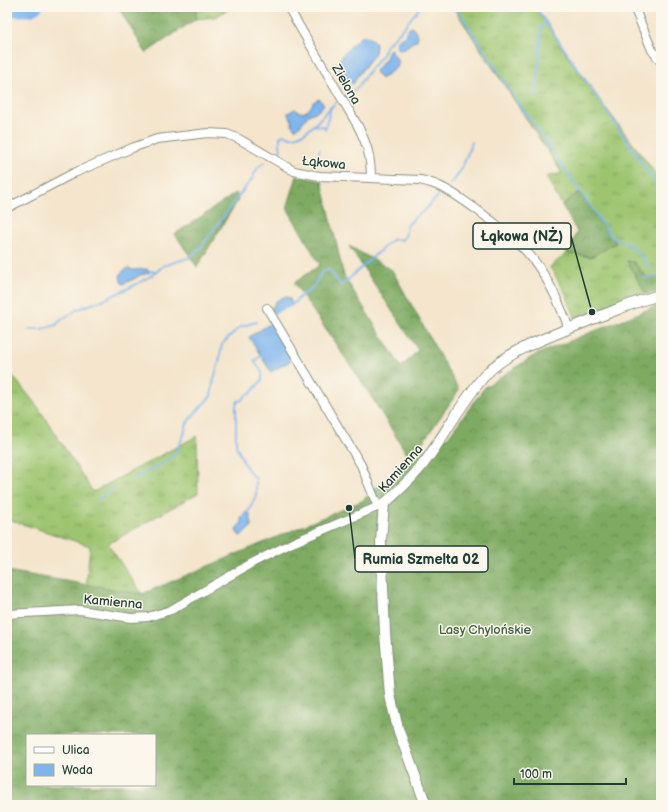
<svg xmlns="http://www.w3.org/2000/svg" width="668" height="812" font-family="'Balsamiq Sans',sans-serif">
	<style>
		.grass { fill: url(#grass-tufts); stroke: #5e8152 }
		.forest { fill: url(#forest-crowns); stroke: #4e744b; fill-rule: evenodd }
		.water { fill: #7eb5ed; stroke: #4e7990 }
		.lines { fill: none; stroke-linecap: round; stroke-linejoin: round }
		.stream { stroke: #7eb5ed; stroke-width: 2 }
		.river { stroke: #7eb5ed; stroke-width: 13 }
		.minor-casing { stroke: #8a9180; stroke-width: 10 }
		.tertiary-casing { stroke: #8a9180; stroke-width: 12 }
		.minor { stroke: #fff; stroke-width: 8 }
		.tertiary { stroke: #fff; stroke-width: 10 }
		.labels { text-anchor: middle; stroke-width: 3; stroke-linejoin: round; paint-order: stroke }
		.street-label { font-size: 13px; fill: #1f3d34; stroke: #fbf7ec }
		.park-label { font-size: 13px; fill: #3e5f43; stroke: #fbf7ec }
		.leader { fill: none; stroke: #1f3d34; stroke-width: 1.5 }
		.callout-dot { fill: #1f3d34; stroke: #fbf7ec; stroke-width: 1.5 }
		.callout { fill: #fbf7ec; stroke: #1f3d34; stroke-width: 1.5 }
		.callout-label { font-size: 14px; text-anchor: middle; font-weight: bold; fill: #1f3d34 }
	</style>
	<defs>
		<pattern id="grass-tufts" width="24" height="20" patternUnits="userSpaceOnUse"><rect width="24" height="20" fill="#9dc570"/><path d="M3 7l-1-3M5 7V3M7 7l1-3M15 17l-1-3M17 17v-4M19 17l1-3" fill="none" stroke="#7fa15d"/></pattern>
		<pattern id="forest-crowns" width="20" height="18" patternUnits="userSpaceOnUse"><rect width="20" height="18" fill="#7eaa62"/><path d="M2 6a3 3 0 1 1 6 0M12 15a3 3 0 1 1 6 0" fill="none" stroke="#678c52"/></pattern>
	</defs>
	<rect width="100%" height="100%" fill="#fbf7ec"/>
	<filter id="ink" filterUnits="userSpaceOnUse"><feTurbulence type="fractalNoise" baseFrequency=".025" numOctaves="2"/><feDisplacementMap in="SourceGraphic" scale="8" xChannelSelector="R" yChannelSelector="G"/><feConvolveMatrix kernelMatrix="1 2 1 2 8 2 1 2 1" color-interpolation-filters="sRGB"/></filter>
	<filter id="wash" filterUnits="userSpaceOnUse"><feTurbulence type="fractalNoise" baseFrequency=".012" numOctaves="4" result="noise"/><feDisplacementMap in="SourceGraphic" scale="16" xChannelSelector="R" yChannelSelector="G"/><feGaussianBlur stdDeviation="0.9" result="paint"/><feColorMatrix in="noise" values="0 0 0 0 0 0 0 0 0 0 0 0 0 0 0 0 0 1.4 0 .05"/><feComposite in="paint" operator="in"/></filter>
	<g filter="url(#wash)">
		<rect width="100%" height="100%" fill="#f4e5cc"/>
		<!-- grass -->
		<g class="grass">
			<path d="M196,7H230V8L216,17L196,19Z"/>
			<path d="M453,7H535L577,70L655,173L661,187V275L646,277L634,262L627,261L646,294L576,320L566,294L550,267L567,253L590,257L616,243L580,192L562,205L546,177L562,173Z"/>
			<path d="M7,369L38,407L93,492L197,436L198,493L108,544L142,594L86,587L90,546L7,519Z"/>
		</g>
		<!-- forest -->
		<g class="forest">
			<path d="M118,7H196V19L146,53Z"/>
			<path d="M297,176L322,181L344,276L401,367L418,350L349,246L392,270L459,390L412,458L448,437L485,387L535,355L661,304V805H7V571L142,594L362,501L384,481L410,459L367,390L294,283L320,265L287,208ZM27,735H155V785H27Z"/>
			<path d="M579,192L616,243L590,257L567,253L577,232L562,205Z"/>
			<path d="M236,193L238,200L197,267L175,234Z"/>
			<path d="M627,261L634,262L646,277L661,275V292L646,294Z"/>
		</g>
		<!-- water -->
		<g class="water">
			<path d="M412,27C416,29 418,36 417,40C410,43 407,48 401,50L396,47L397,40L404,37L408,29Z"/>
			<path d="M362,36C369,36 372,39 376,44L375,53L356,78L354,83L352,84L337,66C338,58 355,41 362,36Z"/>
			<path d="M391,49L399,63L397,67L381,79L375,72L376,70L386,58L389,50Z"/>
			<path d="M319,99L324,104C317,115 316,110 309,115C304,119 302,126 295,129L292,125V120L288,115V113L295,109C303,116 310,111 313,102Z"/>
			<path d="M129,268L132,270L147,269L149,271V273L140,275L134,279L123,284L121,282L120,276L123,271Z"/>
			<path d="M284,297H287L290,299L292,305L274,313L271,310L276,301Z"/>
			<path d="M271,323L292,360L271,372L249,337Z"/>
			<path d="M246,512L250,514L252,526L241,536L239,535L236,531L239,525L242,524L241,518Z"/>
		</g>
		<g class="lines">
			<!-- stream -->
			<g class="stream">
				<path d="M456,7L523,109L611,236C615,240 620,240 625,242C635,247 643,259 649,268"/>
				<path d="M536,7L661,191"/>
				<path d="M345,97L357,88L371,68L382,56L385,47L405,26L420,7"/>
				<path d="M536,98L539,72L541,28L546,22"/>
				<path d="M313,125L326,127"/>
				<path d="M325,129L331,107"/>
				<path d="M277,154L281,150L280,145V137L284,135C286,135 288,136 290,137C305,139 322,116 331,107L336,103"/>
				<path d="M318,156L320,149"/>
				<path d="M315,166L317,158"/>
				<path d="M450,184C462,174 466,156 472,142"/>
				<path d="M149,271L156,272"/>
				<path d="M644,278L661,275"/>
				<path d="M274,313L292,305L303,294L311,290L320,275L326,270H330L341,286L393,239L401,240L405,237L407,226L415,217L424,211L438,196"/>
				<path d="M28,329H42L56,325L61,320L78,309L108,298L137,284L154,274L163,266L188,258L199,250L233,203L252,179L258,167L265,162"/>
				<path d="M133,480L170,459L174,455L184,435L186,426L189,420L211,396L214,379L219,362L222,344L240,327L256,322"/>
				<path d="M98,499L114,489"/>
				<path d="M248,513L256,495V479L252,475L246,467L236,446V406L238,401L242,400L246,395L251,393L262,380V372L254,361L261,356"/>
			</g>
			<!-- river -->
			<path class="river" d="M7,10H30L36,7"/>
		</g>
	</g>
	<g filter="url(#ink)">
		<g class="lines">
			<!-- minor casing -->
			<g class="minor-casing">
				<g id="minor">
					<path d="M288,7L358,126C367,144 371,157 371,178"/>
					<path d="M634,7L652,50L661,62"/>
					<path d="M7,208L74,173L132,148L157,139L208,133L227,134L239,139L294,171L319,176L420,180C443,185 454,194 473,207C491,220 510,234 525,250C546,272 559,301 569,329"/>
					<path d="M267,308L361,465L378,507"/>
					<path d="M7,614L80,610L131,618L148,617L171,610L252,563L292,543L384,504"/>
				</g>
			</g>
			<!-- tertiary casing -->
			<g class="tertiary-casing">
				<path id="tertiary" d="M426,805L398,729L390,695L385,633L381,541L384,504C398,491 413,478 424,463C446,434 462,400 487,373C511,348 563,332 595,318C617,310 638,300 661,295"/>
			</g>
			<!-- minor -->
			<use href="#minor" class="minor"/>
			<!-- tertiary -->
			<use href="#tertiary" class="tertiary"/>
		</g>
	</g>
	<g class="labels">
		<!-- street labels -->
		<g class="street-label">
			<text transform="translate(347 84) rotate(60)" y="5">Zielona</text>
			<text transform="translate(324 162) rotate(6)" y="5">Łąkowa</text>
			<text transform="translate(400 468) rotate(-48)" y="5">Kamienna</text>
			<text transform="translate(113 601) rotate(5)" y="5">Kamienna</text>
		</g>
		<!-- park labels -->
		<g class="park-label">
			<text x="485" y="634">Lasy Chylońskie</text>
		</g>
	</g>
	<!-- callouts -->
	<path class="leader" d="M592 312L571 236M349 508L355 559"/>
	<g class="callout-dot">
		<circle cx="592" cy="312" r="4"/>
		<circle cx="349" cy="508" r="4"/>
	</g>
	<g class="callout">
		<rect x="473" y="223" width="98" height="26" rx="4"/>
		<rect x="355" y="546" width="133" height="26" rx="4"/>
	</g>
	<g class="callout-label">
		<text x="522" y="241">Łąkowa (NŻ)</text>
		<text x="421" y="564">Rumia Szmelta 02</text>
	</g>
	<!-- margin -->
	<rect width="668" height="812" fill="none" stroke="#fbf7ec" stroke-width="24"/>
	<!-- legend -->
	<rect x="26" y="734" width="130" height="52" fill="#fbf7ec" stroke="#a3ada2"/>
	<rect x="34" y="747" width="20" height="6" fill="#ffffff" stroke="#a3ada2"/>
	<text x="62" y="754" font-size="12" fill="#1f3d34">Ulica</text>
	<rect x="34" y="764" width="20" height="12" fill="#7eb5ed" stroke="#a3ada2"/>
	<text x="62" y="774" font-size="12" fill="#1f3d34">Woda</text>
	<!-- scale -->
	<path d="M514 778v6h112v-6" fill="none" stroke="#1f3d34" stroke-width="2"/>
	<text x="520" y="778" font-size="12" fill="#1f3d34" stroke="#fbf7ec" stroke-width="3" paint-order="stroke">100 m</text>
</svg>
